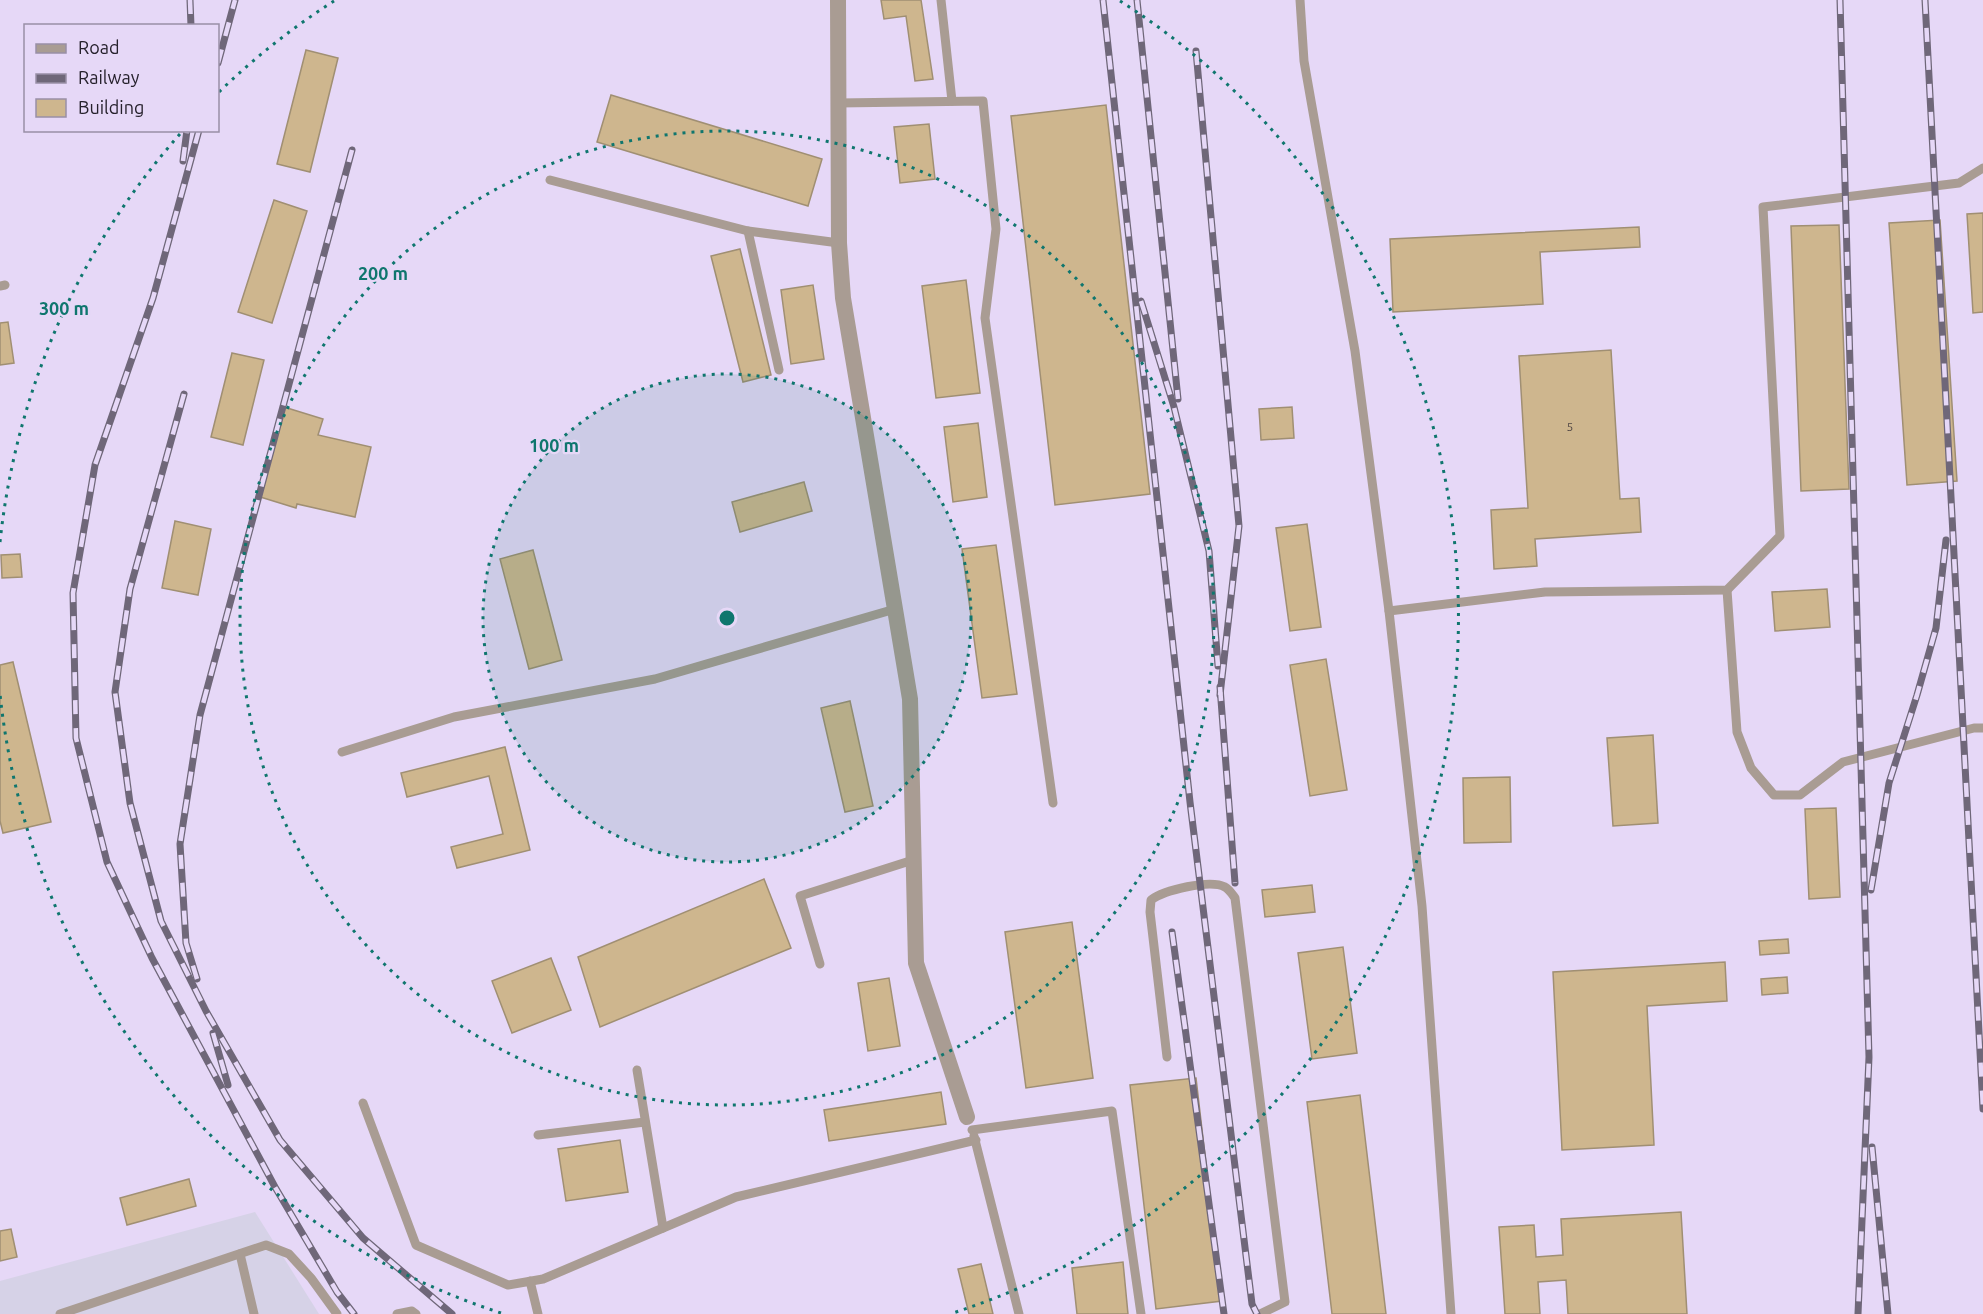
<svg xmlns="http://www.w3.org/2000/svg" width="1983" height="1314" font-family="Ubuntu,sans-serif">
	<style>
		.industrial { fill: #d6d2e7 }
		.building { fill: #ceb68e; stroke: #a08f73; stroke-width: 1.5 }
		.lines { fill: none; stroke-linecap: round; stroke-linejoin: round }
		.service { stroke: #a99c93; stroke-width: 9 }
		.minor { stroke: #a99c93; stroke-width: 16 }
		.rail-casing { stroke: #6f6779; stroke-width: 7 }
		.rail { stroke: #e6d8f7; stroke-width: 4.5; stroke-dasharray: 14; stroke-linecap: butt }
		.ring { fill: none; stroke: #0f766e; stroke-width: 3; stroke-dasharray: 3 6 }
		.labels { text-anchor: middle; stroke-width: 4.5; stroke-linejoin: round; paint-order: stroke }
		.number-label { font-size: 12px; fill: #504644 }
		.centre { fill: #0f766e; stroke: #e6d8f7; stroke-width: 3 }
		.ring-label { font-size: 18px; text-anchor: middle; font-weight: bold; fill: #0f766e; stroke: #e6d8f7; stroke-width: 4.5; stroke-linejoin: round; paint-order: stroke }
	</style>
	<rect width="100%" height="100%" fill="#e6d8f7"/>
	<!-- industrial -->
	<path class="industrial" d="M255,1212L319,1314H0V1281Z"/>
	<!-- building -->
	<g class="building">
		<path d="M881,0H921L933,79L915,81L906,16L884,19Z"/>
		<path d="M306,50L338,58L310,172L277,164Z"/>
		<path d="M611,95L822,159L808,206L597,142Z"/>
		<path d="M1106,105L1150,494L1055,505L1011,116Z"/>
		<path d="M929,124L935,179L900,183L894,127Z"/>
		<path d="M274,200L307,211L272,323L238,312Z"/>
		<path d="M1983,213V312L1973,313L1967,214Z"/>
		<path d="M1940,220L1957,481L1907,485L1889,223Z"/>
		<path d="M1839,225L1849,489L1801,491L1791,226Z"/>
		<path d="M1639,227L1640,247L1540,252L1543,304L1393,312L1390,239Z"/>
		<path d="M740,249L771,375L743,382L711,256Z"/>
		<path d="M966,280L980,393L936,398L922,286Z"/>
		<path d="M813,285L824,359L791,364L781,290Z"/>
		<path d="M8,322L14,363L0,365V323Z"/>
		<path d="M1611,350L1620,499L1639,498L1641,532L1535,539L1537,566L1494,569L1491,510L1528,508L1519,356Z"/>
		<path d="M232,353L264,360L243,445L211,437Z"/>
		<path d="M284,407L323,419L318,435L371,447L355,517L297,504L296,508L257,496Z"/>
		<path d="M1292,407L1294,438L1261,440L1259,409Z"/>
		<path d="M978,423L987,497L953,502L944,427Z"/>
		<path d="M804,482L812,511L740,532L732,502Z"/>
		<path d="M175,521L211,529L198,595L162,588Z"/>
		<path d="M1307,524L1321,627L1290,631L1276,528Z"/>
		<path d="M996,545L1017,694L982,698L962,549Z"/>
		<path d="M533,550L562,660L529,669L500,559Z"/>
		<path d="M20,554L22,577L2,578L1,555Z"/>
		<path d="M1827,589L1830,627L1775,631L1772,592Z"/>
		<path d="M1326,659L1347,790L1310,796L1290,665Z"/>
		<path d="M13,662L51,822L3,833L0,821V665Z"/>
		<path d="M850,701L873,806L845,812L821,708Z"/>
		<path d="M1653,735L1658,823L1613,826L1607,738Z"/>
		<path d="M505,747L530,850L457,868L451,847L503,834L489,776L407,797L401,773Z"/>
		<path d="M1510,777L1511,842L1464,843L1463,778Z"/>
		<path d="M1836,808L1840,897L1809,899L1805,809Z"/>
		<path d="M764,879L791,948L600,1027L578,957Z"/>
		<path d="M1312,885L1315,912L1265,917L1262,890Z"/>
		<path d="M1072,922L1093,1078L1026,1088L1005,932Z"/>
		<path d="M1788,939L1789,953L1760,955L1759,941Z"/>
		<path d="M1343,947L1357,1053L1312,1059L1298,953Z"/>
		<path d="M551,958L571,1010L512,1033L492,981Z"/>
		<path d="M1725,962L1727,1001L1647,1006L1654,1145L1562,1150L1553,972Z"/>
		<path d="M1787,977L1788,993L1762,995L1761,979Z"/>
		<path d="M889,978L900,1046L868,1051L858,983Z"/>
		<path d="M1196,1078L1222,1301L1156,1309L1130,1085Z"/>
		<path d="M941,1092L946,1124L829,1141L824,1110Z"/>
		<path d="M1360,1095L1386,1314H1332L1307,1102Z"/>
		<path d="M620,1140L628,1192L566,1201L558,1149Z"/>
		<path d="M189,1179L196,1206L127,1225L120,1198Z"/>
		<path d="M1681,1212L1687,1314H1568L1566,1280L1538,1282L1540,1314H1505L1499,1227L1534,1225L1536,1257L1563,1255L1561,1219Z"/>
		<path d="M11,1229L17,1257L0,1261V1231Z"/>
		<path d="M1123,1262L1128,1314H1077L1072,1268Z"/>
		<path d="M981,1264L993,1314H969L958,1269Z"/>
	</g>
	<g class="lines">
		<!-- service -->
		<g class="service">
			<path d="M941,0L952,101"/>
			<path d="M1300,0L1304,61L1355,351L1389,611L1545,592L1727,590L1780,536L1763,207L1959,183L1983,168"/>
			<path d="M838,103L983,101L996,229L985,318L1053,803"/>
			<path d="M550,180L748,231L839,243"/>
			<path d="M748,231L779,370"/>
			<path d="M0,286L5,285"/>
			<path d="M1727,590L1737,732L1751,768L1774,795H1800L1843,762L1974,728H1983"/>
			<path d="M1389,611L1422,906L1451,1314"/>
			<path d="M342,752L454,717L655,679L895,609"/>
			<path d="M820,964L800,896L913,860"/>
			<path d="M1167,1057L1150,912L1151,900C1164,890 1210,879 1225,887C1229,889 1232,894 1235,898L1285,1302L1260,1314"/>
			<path d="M637,1070L663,1228"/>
			<path d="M363,1103L416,1245L508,1285L543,1279L736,1197L976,1140"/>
			<path d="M972,1130L1112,1111L1141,1314"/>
			<path d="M538,1135L645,1122"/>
			<path d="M974,1136L1019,1314"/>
			<path d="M240,1254L254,1314"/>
			<path d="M530,1281L538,1314"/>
			<path d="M60,1314L266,1245L289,1254L311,1278L337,1314"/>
			<path d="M397,1314L412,1311L416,1314"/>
		</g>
		<!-- minor -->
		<path class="minor" d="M838,0L839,243L843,298L910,699L916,963L967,1117"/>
		<!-- rail casing -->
		<g class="rail-casing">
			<g id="rail">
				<path d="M190,0L191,26"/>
				<path d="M1103,0L1190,802L1252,1304L1257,1314"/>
				<path d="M1137,0L1178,399"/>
				<path d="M1840,0L1869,1057L1858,1314"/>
				<path d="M1925,0L1983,1109"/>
				<path d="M1196,51L1239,526L1220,695"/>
				<path d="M218,63L235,0"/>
				<path d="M199,130L153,298L95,465L73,593L76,738L107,862L152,958L275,1187L337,1292L354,1314"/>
				<path d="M183,161L187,130"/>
				<path d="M1141,301L1174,407L1209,551L1218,666"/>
				<path d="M184,394L130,589L115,692L130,803L161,921L206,1011L280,1140L363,1238L452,1314"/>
				<path d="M1220,687L1235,883"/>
				<path d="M1871,890L1889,783L1917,695L1936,628L1946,540"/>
				<path d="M1172,932L1224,1314"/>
				<path d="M197,979L186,943L180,844L200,715L352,150"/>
				<path d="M213,1033L228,1085"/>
				<path d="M1872,1147L1888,1314"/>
			</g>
		</g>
		<!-- rail -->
		<use href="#rail" class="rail"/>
	</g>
	<!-- distance rings -->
	<circle cx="727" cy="618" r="244" fill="#0f766e" fill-opacity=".12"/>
	<g class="ring">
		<circle cx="727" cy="618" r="244"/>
		<circle cx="727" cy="618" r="487"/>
		<path d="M501 1313A731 731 0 0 1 0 694M0 542A731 731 0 0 1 180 134M219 92A731 731 0 0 1 334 1M1120 1A731 731 0 0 1 953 1313"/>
	</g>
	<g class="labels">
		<!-- number labels -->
		<g class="number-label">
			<text x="1570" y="431">5</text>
		</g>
	</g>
	<circle cx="727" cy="618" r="9" class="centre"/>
	<g class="ring-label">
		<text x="383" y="280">200 m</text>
		<text x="64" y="315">300 m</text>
		<text x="554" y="452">100 m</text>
	</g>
	<!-- legend -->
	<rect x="24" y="24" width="195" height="108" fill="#e6d8f7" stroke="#998fa6" stroke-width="1.5"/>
	<rect x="36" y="44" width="30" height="9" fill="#a99c93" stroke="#998fa6" stroke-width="1.5"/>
	<text x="78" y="54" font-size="18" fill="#26212c">Road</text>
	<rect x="36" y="74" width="30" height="9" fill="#6f6779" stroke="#998fa6" stroke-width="1.5"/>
	<text x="78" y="84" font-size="18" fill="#26212c">Railway</text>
	<rect x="36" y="99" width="30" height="18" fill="#ceb68e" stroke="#998fa6" stroke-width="1.5"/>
	<text x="78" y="114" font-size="18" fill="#26212c">Building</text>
</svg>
